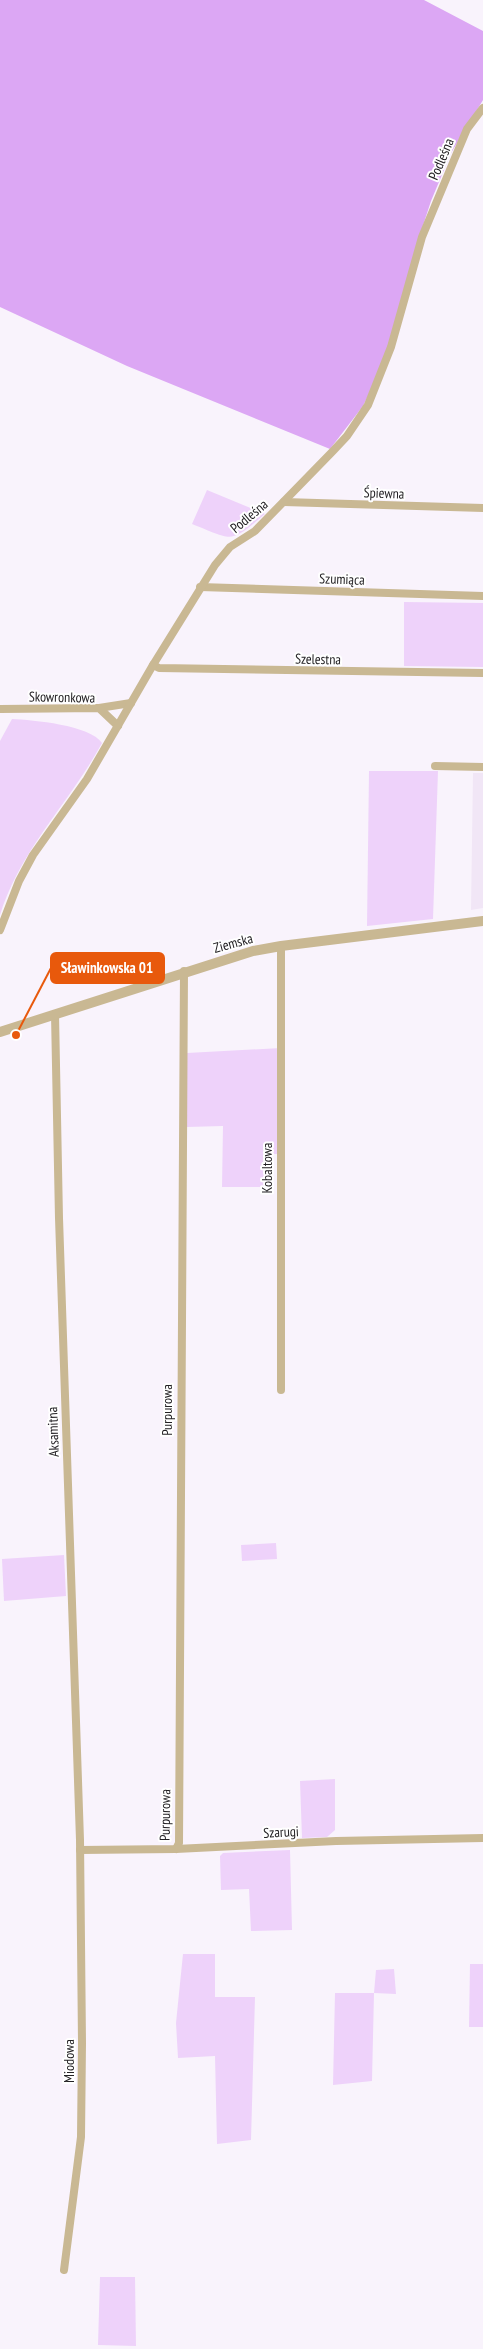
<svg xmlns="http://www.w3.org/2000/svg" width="483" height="2349" font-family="'PT Sans Narrow',sans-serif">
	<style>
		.built { fill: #f1e6f6 }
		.green { fill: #eed2fa }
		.forest { fill: #dca7f4 }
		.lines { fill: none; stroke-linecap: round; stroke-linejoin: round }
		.minor { stroke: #c9b893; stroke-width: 8 }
		.tertiary { stroke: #c9b893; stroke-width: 10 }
		.labels { text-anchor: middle; stroke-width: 4; stroke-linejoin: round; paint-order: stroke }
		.street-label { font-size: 14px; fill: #232124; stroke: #fff }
		.leader { fill: none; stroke: #e8590c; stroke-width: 2 }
		.callout-dot { fill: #e8590c; stroke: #fff; stroke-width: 2 }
		.callout { fill: #e8590c; stroke: #e8590c; stroke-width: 2 }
		.callout-label { font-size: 15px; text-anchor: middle; font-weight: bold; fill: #fff }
	</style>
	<rect width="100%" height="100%" fill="#f9f3fc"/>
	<!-- built -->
	<path class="built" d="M473,773H483V908L471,910Z"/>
	<!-- green -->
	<g class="green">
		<path d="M207,490L265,514C229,544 235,541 192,524Z"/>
		<path d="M404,602L483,603V667L404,666Z"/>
		<path d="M12,719C33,720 90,725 102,743C70,802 20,850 0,915V741Z"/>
		<path d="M369,771H438L433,919L367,926Z"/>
		<path d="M281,1048L279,1154H273V1187H222L223,1126L187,1127V1053Z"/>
		<path d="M276,1543L277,1559L242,1561L241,1545Z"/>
		<path d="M64,1555L66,1596L4,1601L2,1559Z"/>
		<path d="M335,1779V1830L327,1837L302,1838L300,1781Z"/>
		<path d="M290,1850L292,1930L251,1931L249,1889L221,1890L220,1856L223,1853Z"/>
		<path d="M183,1954H215V1997H255L251,2140L217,2144L215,2056L178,2058L176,2023Z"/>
		<path d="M470,1964H483V2027H469Z"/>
		<path d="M394,1969L396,1994L374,1993L372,2081L333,2085L335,1993H374L376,1970Z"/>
		<path d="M100,2277H135L136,2346L98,2345Z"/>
	</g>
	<!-- forest -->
	<path class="forest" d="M0,0H424L483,31V100L451,153L431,201L415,250L389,347L377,378L363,406L330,449L127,366L0,307Z"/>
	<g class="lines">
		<!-- minor -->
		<g class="minor">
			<path d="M284,502L483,508"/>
			<path d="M200,587L483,596"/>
			<path d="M153,665L159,668L483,673"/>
			<path d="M99,708L131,703"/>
			<path d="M0,709L99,708L118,726"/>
			<path d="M435,766L483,767"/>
			<path d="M0,930L19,881L33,855L87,779L153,665L215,565L230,547L255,531L333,451L347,436L368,405L391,347L422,237L467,129L483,108"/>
			<path d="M55,1014L59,1218L80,1840L82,2043L81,2137L64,2270"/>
			<path d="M281,1390V946"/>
			<path d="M176,1849L179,1843L184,971"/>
			<path d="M80,1850L176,1849L336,1841L483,1838"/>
		</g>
		<!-- tertiary -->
		<path class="tertiary" d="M0,1032L253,951L281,946L483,921"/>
	</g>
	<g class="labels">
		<!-- street labels -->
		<g class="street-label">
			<text transform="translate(441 159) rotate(-67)" y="5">Podleśna</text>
			<text transform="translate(384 493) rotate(2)" y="5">Śpiewna</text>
			<text transform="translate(249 516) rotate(-40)" y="5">Podleśna</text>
			<text transform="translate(342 579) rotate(2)" y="5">Szumiąca</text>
			<text transform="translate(318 659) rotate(1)" y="5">Szelestna</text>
			<text transform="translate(62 697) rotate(1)" y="5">Skowronkowa</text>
			<text transform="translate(233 943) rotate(-15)" y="5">Ziemska</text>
			<text transform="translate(267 1168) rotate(-90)" y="5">Kobaltowa</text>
			<text transform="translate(167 1410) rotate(-90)" y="5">Purpurowa</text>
			<text transform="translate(53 1432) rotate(-92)" y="5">Aksamitna</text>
			<text transform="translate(165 1815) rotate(-89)" y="5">Purpurowa</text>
			<text transform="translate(281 1832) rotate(-3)" y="5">Szarugi</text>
			<text transform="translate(69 2061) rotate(-90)" y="5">Miodowa</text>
		</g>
	</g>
	<!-- callouts -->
	<path class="leader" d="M16 1035L51 968"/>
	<circle class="callout-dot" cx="16" cy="1035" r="5"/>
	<rect class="callout" x="51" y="953" width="113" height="30" rx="5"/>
	<g class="callout-label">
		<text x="107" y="973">Sławinkowska 01</text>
	</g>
</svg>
